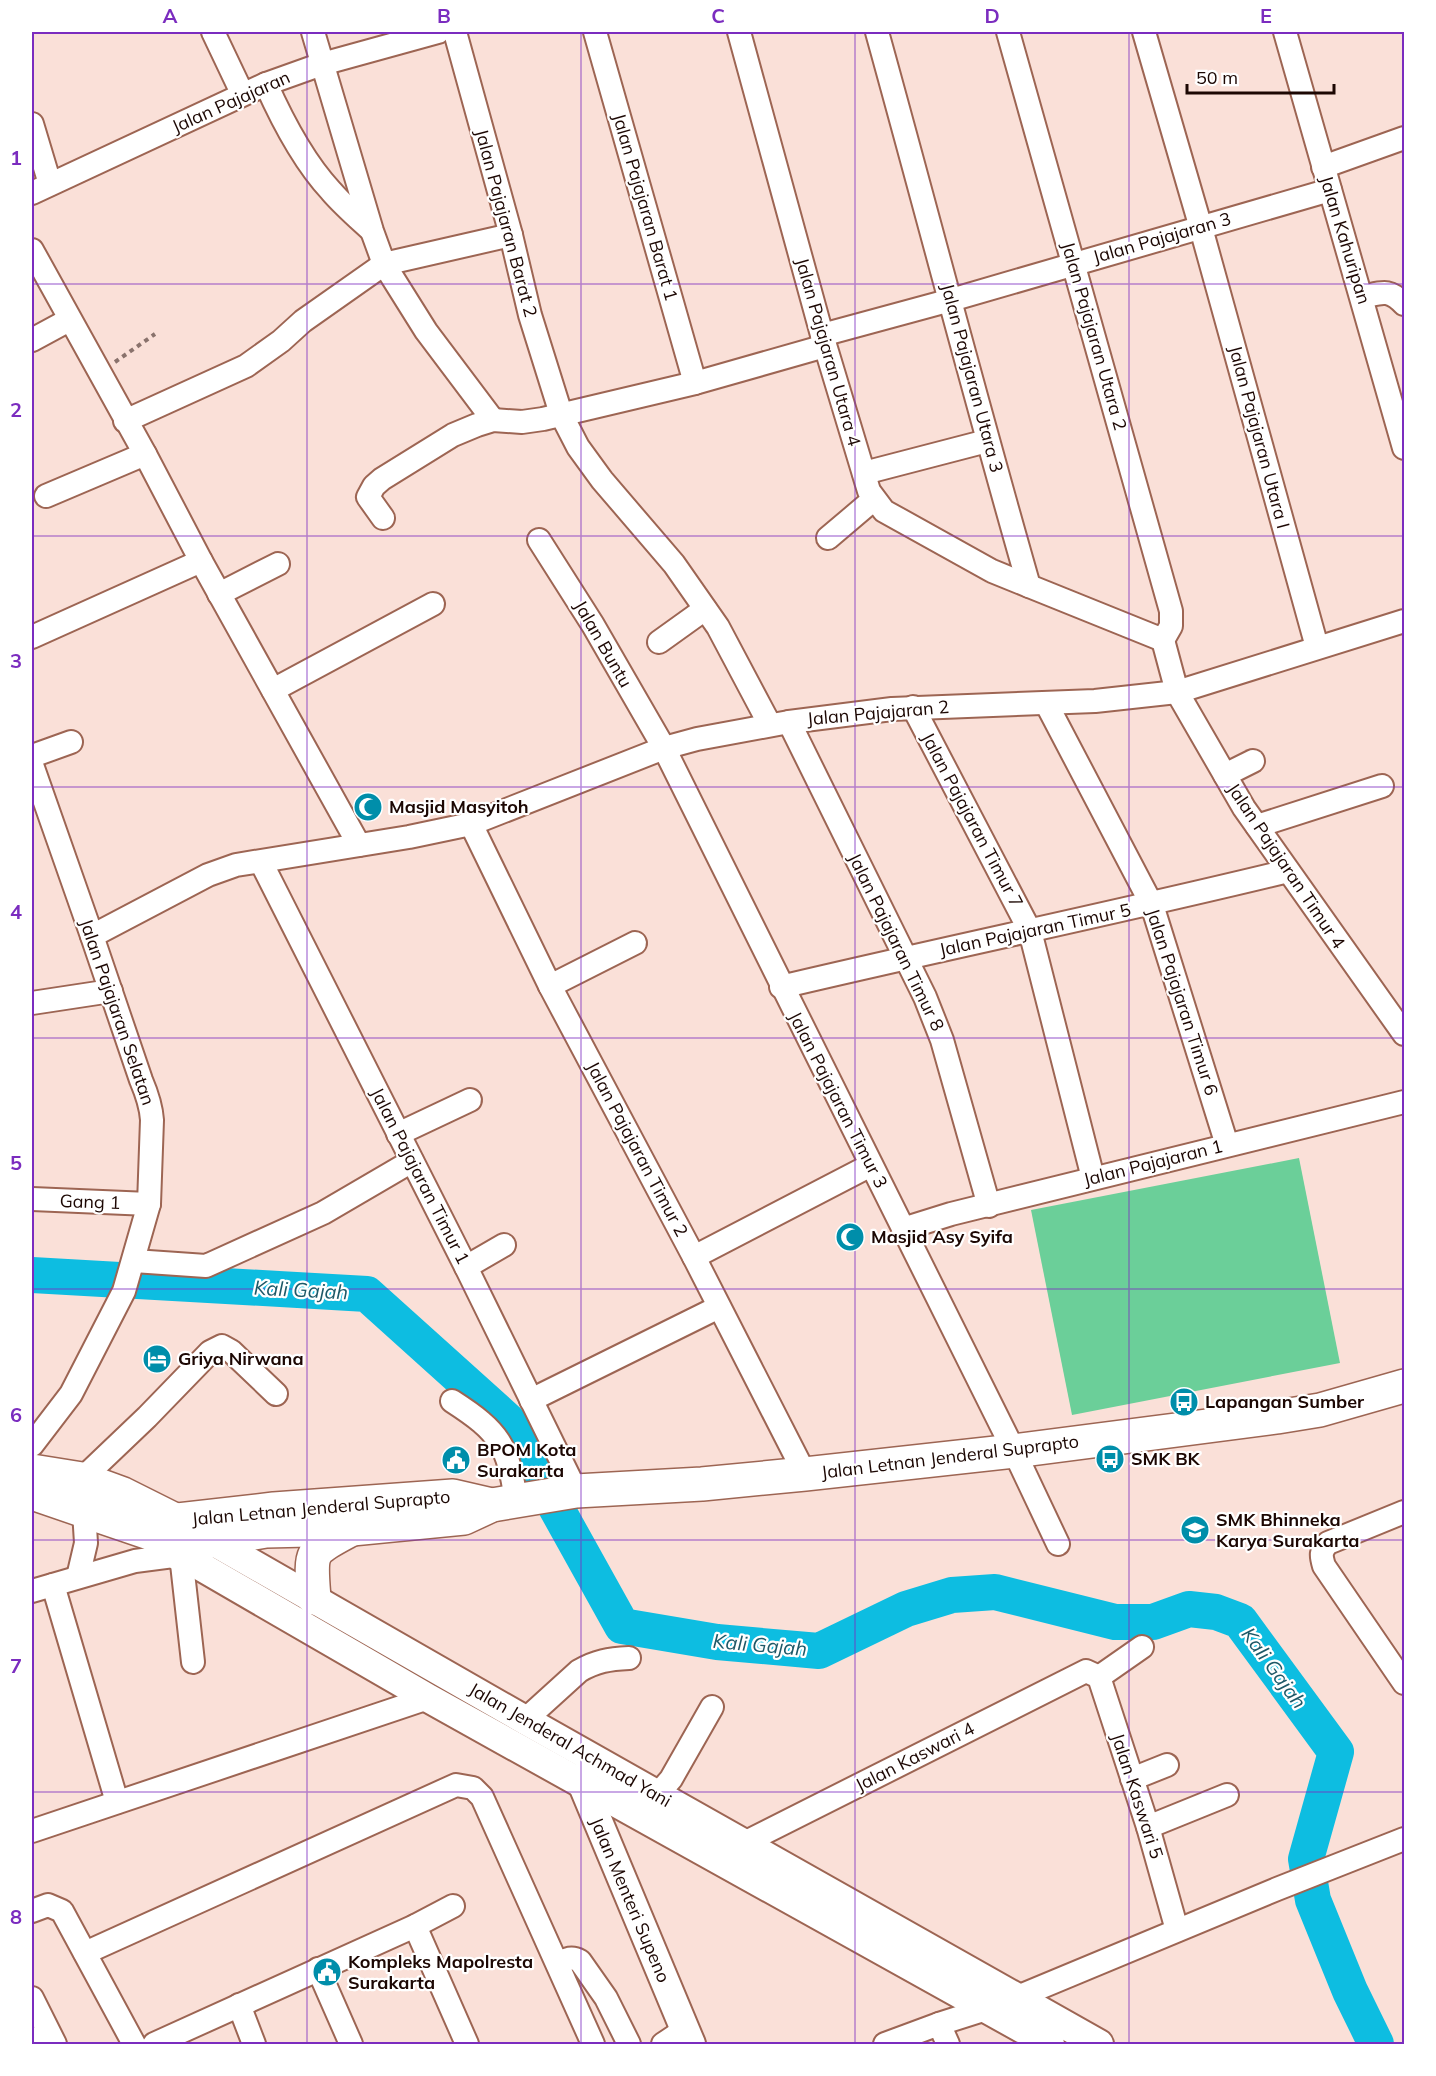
<svg xmlns="http://www.w3.org/2000/svg" width="1436" height="2076" font-family="Mulish,sans-serif">
	<style>
		.green { fill: #6bcf99 }
		.lines { fill: none; stroke-linecap: round; stroke-linejoin: round }
		.river { stroke: #0dbde1; stroke-width: 36 }
		.minor-casing { stroke: #9d6553; stroke-width: 26 }
		.major-casing { stroke: #9d6553; stroke-width: 32 }
		.highway-casing { stroke: #9d6553; stroke-width: 36 }
		.path { stroke: #89726c; stroke-width: 4; stroke-dasharray: 4.5 4.5; stroke-linecap: butt }
		.minor { stroke: #fff; stroke-width: 22 }
		.major { stroke: #fff; stroke-width: 28 }
		.highway { stroke: #fff; stroke-width: 33 }
		.grid { fill: none; stroke: #7b2cbf; stroke-width: 1.5; stroke-opacity: 0.55 }
		.labels { text-anchor: middle; stroke-width: 4.5; stroke-linejoin: round; paint-order: stroke }
		.street-label { font-size: 18px; fill: #1c0703; stroke: #fff }
		.poi-label { font-size: 18px; font-weight: bold; fill: #1c0703; stroke: #fff; text-anchor: start }
		.water-label { font-size: 20px; font-style: italic; fill: #1e5968; stroke: #fff }
		.neatline { fill: none; stroke: #7b2cbf; stroke-width: 2 }
		.grid-label { font-size: 20px; text-anchor: middle; font-weight: bold; fill: #7b2cbf }
	</style>
	<rect width="100%" height="100%" fill="#fae0d8"/>
	<!-- green -->
	<path class="green" d="M1299,1158L1340,1363L1072,1415L1031,1210Z"/>
	<g class="lines">
		<!-- river -->
		<path class="river" d="M32,1275L367,1294L508,1421L622,1626L717,1642L819,1651L906,1609L952,1595L995,1592L1115,1622H1153L1189,1609L1216,1612L1240,1621L1336,1752L1306,1859L1313,1900L1350,1991L1376,2044"/>
		<!-- minor casing -->
		<g class="minor-casing">
			<g id="minor">
				<path d="M213,32L242,93"/>
				<path d="M313,32L372,231L384,264L511,235"/>
				<path d="M455,32L511,235L530,315L561,414L578,447L602,480L674,564L718,627L770,725"/>
				<path d="M595,32L695,383"/>
				<path d="M739,32L822,335L869,491L884,511L992,571L1029,586"/>
				<path d="M877,32C928,216 976,402 1029,586L1163,640"/>
				<path d="M1008,32L1171,611V626L1163,640"/>
				<path d="M1144,32L1201,228L1317,647"/>
				<path d="M1285,32L1404,448"/>
				<path d="M266,84C282,120 304,162 331,191C343,205 358,218 371,230"/>
				<path d="M32,124L50,184"/>
				<path d="M1323,167L1404,138"/>
				<path d="M32,193L266,84L322,64L438,32"/>
				<path d="M32,250L145,454L201,561L359,845"/>
				<path d="M1362,297C1382,293 1388,288 1404,304"/>
				<path d="M822,335L951,300L1330,190"/>
				<path d="M32,340L69,320"/>
				<path d="M125,421L246,366L281,341L303,321L384,264L426,331L493,420"/>
				<path d="M864,473L987,441"/>
				<path d="M46,496L145,454"/>
				<path d="M383,518L368,497L374,486L382,479L453,435L477,425L493,420L522,422L543,419L695,383L825,346"/>
				<path d="M828,538L874,499"/>
				<path d="M539,540L593,625L664,748L1014,1451L1058,1544"/>
				<path d="M219,594L278,564"/>
				<path d="M32,637L201,561"/>
				<path d="M1163,640L1177,692L1244,808L1404,1034"/>
				<path d="M659,642L705,609"/>
				<path d="M273,690L433,604"/>
				<path d="M1046,703L1152,905L1227,1145"/>
				<path d="M913,707L1030,931L1093,1178"/>
				<path d="M789,722L925,997L942,1040L989,1206"/>
				<path d="M32,756L71,742"/>
				<path d="M32,765L92,936L141,1080C147,1094 151,1105 152,1120L149,1204L124,1291L71,1394L32,1445"/>
				<path d="M1225,775L1253,761"/>
				<path d="M471,824L550,986L694,1257L805,1474"/>
				<path d="M1257,826L1382,786"/>
				<path d="M261,862L466,1267L576,1491"/>
				<path d="M92,936L208,875L236,865L409,837L471,824L664,748L697,739L789,722L892,709L1095,701L1177,692L1404,621"/>
				<path d="M550,986L635,943"/>
				<path d="M781,987C950,947 1120,912 1288,871"/>
				<path d="M32,1003L111,991"/>
				<path d="M398,1134L470,1100"/>
				<path d="M32,1199L149,1204"/>
				<path d="M903,1229L951,1214L1404,1102"/>
				<path d="M694,1257L871,1165"/>
				<path d="M134,1261L206,1266L323,1213L412,1161"/>
				<path d="M466,1267L504,1245"/>
				<path d="M531,1400L719,1307"/>
				<path d="M452,1401C500,1432 508,1445 516,1501"/>
				<path d="M82,1479L147,1417L210,1352L222,1346L231,1351L276,1394"/>
				<path d="M1404,1512L1328,1543C1320,1551 1321,1556 1324,1566L1404,1683"/>
				<path d="M78,1577L86,1543L84,1511"/>
				<path d="M53,1585L117,1802"/>
				<path d="M32,1591L135,1561L181,1555L193,1662"/>
				<path d="M1099,1677L1142,1647"/>
				<path d="M525,1720L579,1671C596,1661 609,1659 629,1658"/>
				<path d="M1132,1779L1167,1765"/>
				<path d="M657,1795L671,1779L712,1707"/>
				<path d="M1148,1827L1227,1795"/>
				<path d="M32,1831L428,1698"/>
				<path d="M744,1843L1086,1671L1099,1677L1148,1827L1177,1930"/>
				<path d="M32,1911L48,1905L62,1911L134,2044"/>
				<path d="M415,1926L467,2044"/>
				<path d="M85,1953L456,1785L473,1788L482,1797L593,2044"/>
				<path d="M558,1964C567,1959 571,1956 580,1961L606,1998L629,2044"/>
				<path d="M318,1969L351,2044"/>
				<path d="M32,1998L55,2044"/>
				<path d="M1015,1998L1277,1889L1404,1839"/>
				<path d="M239,2005L254,2044"/>
				<path d="M939,2024L948,2044"/>
				<path d="M32,2038L35,2044"/>
				<path d="M154,2044L415,1926L453,1906"/>
				<path d="M663,2044L684,2030"/>
				<path d="M885,2044L939,2024L986,2009"/>
			</g>
		</g>
		<!-- major casing -->
		<g class="major-casing">
			<g id="major">
				<path d="M211,1540L525,1720L1099,2044"/>
				<path d="M181,1555L428,1698L1050,2044"/>
				<path d="M582,1777V1783L691,2044"/>
			</g>
		</g>
		<!-- highway casing -->
		<g class="highway-casing">
			<g id="highway">
				<path d="M32,1471L82,1479L123,1494L191,1528"/>
				<path d="M32,1493L152,1534L181,1555L211,1540L266,1531L352,1529L464,1518L492,1505L576,1491L702,1484L805,1474L1014,1451L1277,1417L1320,1410L1404,1386"/>
				<path d="M152,1534L178,1520L274,1509L453,1496L492,1505"/>
				<path d="M314,1598C310,1549 309,1552 352,1529"/>
			</g>
		</g>
		<!-- path -->
		<path class="path" d="M115,362L155,334"/>
		<!-- minor -->
		<use href="#minor" class="minor"/>
		<!-- major -->
		<use href="#major" class="major"/>
		<!-- highway -->
		<use href="#highway" class="highway"/>
	</g>
	<!-- grid -->
	<path class="grid" d="M307,32V2044M581,32V2044M855,32V2044M1129,32V2044M32,284H1404M32,536H1404M32,787H1404M32,1038H1404M32,1289H1404M32,1540H1404M32,1792H1404"/>
	<!-- icons -->
	<defs>
		<g id="mosque-disc" transform="scale(1.5)"><circle r="9.5" fill="#008eaa" stroke="#fff"/><path d="M3.5-4.9A6 6 0 1 0 3.5 4.9A5 5 0 1 1 3.5-4.9Z" fill="#fff"/></g>
		<g id="hotel-disc" transform="scale(1.5)"><circle r="9.5" fill="#008eaa" stroke="#fff"/><path d="M-6-4.5h1.5V1H6V5H4.5V3h-9V5H-6ZM-4 0a1.8 1.8 0 1 1 3.6 0ZM.5 0V-2.5h3Q6-2.5 6 0Z" fill="#fff"/></g>
		<g id="bus-disc" transform="scale(1.5)"><circle r="9.5" fill="#008eaa" stroke="#fff"/><path d="M-5-6H5V4H4V6H2V4H-2V6H-4V4H-5ZM-3.5-4V0h7V-4ZM-3.5 1.2v1.5H-2V1.2ZM2 1.2v1.5H3.5V1.2Z" fill="#fff"/></g>
		<g id="civic-disc" transform="scale(1.5)"><circle r="9.5" fill="#008eaa" stroke="#fff"/><path d="M-.6-6.5H3V-4.5H.6V-3L4-1V1h2V6H-6V1h2V-1L-.6-3ZM-1.2 2.5V6h2.4V2.5Z" fill="#fff"/></g>
		<g id="school-disc" transform="scale(1.5)"><circle r="9.5" fill="#008eaa" stroke="#fff"/><path d="M0-5L7-2L0 1L-7-2ZM-4 1L0 2.5L4 1V4Q0 6-4 4Z" fill="#fff"/></g>
	</defs>
	<g fill-rule="evenodd">
		<use href="#mosque-disc" x="368" y="807"/>
		<use href="#mosque-disc" x="850" y="1237"/>
		<use href="#hotel-disc" x="157" y="1359"/>
		<use href="#bus-disc" x="1184" y="1402"/>
		<use href="#bus-disc" x="1110" y="1459"/>
		<use href="#civic-disc" x="456" y="1460"/>
		<use href="#school-disc" x="1195" y="1530"/>
		<use href="#civic-disc" x="327" y="1972"/>
	</g>
	<g class="labels">
		<!-- street labels -->
		<g class="street-label">
			<text transform="translate(231 102) rotate(-24)" y="6">Jalan Pajajaran</text>
			<text transform="translate(645 207) rotate(74)" y="6">Jalan Pajajaran Barat 1</text>
			<text transform="translate(506 223) rotate(75)" y="6">Jalan Pajajaran Barat 2</text>
			<text transform="translate(1162 238) rotate(-16)" y="6">Jalan Pajajaran 3</text>
			<text transform="translate(1345 240) rotate(73)" y="6">Jalan Kahuripan</text>
			<text transform="translate(1094 336) rotate(74)" y="6">Jalan Pajajaran Utara 2</text>
			<text transform="translate(828 352) rotate(74)" y="6">Jalan Pajajaran Utara 4</text>
			<text transform="translate(972 378) rotate(75)" y="6">Jalan Pajajaran Utara 3</text>
			<text transform="translate(1259 437) rotate(75)" y="6">Jalan Pajajaran Utara I</text>
			<text transform="translate(603 644) rotate(60)" y="6">Jalan Buntu</text>
			<text transform="translate(878 713) rotate(-5)" y="6">Jalan Pajajaran 2</text>
			<text transform="translate(972 820) rotate(62)" y="6">Jalan Pajajaran Timur 7</text>
			<text transform="translate(1286 866) rotate(56)" y="6">Jalan Pajajaran Timur 4</text>
			<text transform="translate(1035 930) rotate(-12)" y="6">Jalan Pajajaran Timur 5</text>
			<text transform="translate(896 942) rotate(64)" y="6">Jalan Pajajaran Timur 8</text>
			<text transform="translate(1182 1002) rotate(72)" y="6">Jalan Pajajaran Timur 6</text>
			<text transform="translate(117 1012) rotate(71)" y="6">Jalan Pajajaran Selatan</text>
			<text transform="translate(838 1100) rotate(63)" y="6">Jalan Pajajaran Timur 3</text>
			<text transform="translate(637 1149) rotate(62)" y="6">Jalan Pajajaran Timur 2</text>
			<text transform="translate(1153 1163) rotate(-14)" y="6">Jalan Pajajaran 1</text>
			<text transform="translate(420 1176) rotate(63)" y="6">Jalan Pajajaran Timur 1</text>
			<text transform="translate(90 1202) rotate(2)" y="6">Gang 1</text>
			<text transform="translate(950 1457) rotate(-7)" y="6">Jalan Letnan Jenderal Suprapto</text>
			<text transform="translate(321 1508) rotate(-5)" y="6">Jalan Letnan Jenderal Suprapto</text>
			<text transform="translate(570 1745) rotate(30)" y="6">Jalan Jenderal Achmad Yani</text>
			<text transform="translate(915 1757) rotate(-27)" y="6">Jalan Kaswari 4</text>
			<text transform="translate(1137 1796) rotate(72)" y="6">Jalan Kaswari 5</text>
			<text transform="translate(630 1900) rotate(67)" y="6">Jalan Menteri Supeno</text>
		</g>
		<!-- poi labels -->
		<g class="poi-label">
			<text x="389" y="813">Masjid Masyitoh</text>
			<text x="871" y="1243">Masjid Asy Syifa</text>
			<text x="178" y="1365">Griya Nirwana</text>
			<text x="1205" y="1408">Lapangan Sumber</text>
			<text x="477" y="1456">BPOM Kota<tspan x="477" dy="21">Surakarta</tspan></text>
			<text x="1131" y="1465">SMK BK</text>
			<text x="1216" y="1526">SMK Bhinneka<tspan x="1216" dy="21">Karya Surakarta</tspan></text>
			<text x="348" y="1968">Kompleks Mapolresta<tspan x="348" dy="21">Surakarta</tspan></text>
		</g>
		<!-- water labels -->
		<g class="water-label">
			<text transform="translate(301 1290) rotate(3)" y="7">Kali Gajah</text>
			<text transform="translate(760 1645) rotate(5)" y="7">Kali Gajah</text>
			<text transform="translate(1274 1668) rotate(54)" y="7">Kali Gajah</text>
		</g>
	</g>
	<!-- border -->
	<rect width="1436" height="2076" fill="none" stroke="#ffffff" stroke-width="66"/>
	<!-- scale -->
	<path d="M1187 84v9h147v-9" fill="none" stroke="#1c0703" stroke-width="3"/>
	<text x="1196" y="84" font-size="18" fill="#1c0703" stroke="#ffffff" stroke-width="4.5" paint-order="stroke">50 m</text>
	<rect x="33" y="33" width="1370" height="2010" class="neatline"/>
	<g class="grid-label">
		<text x="170" y="23">A</text>
		<text x="444" y="23">B</text>
		<text x="718" y="23">C</text>
		<text x="992" y="23">D</text>
		<text x="1266" y="23">E</text>
		<text x="16" y="165">1</text>
		<text x="16" y="417">2</text>
		<text x="16" y="668">3</text>
		<text x="16" y="919">4</text>
		<text x="16" y="1170">5</text>
		<text x="16" y="1422">6</text>
		<text x="16" y="1673">7</text>
		<text x="16" y="1924">8</text>
	</g>
</svg>
